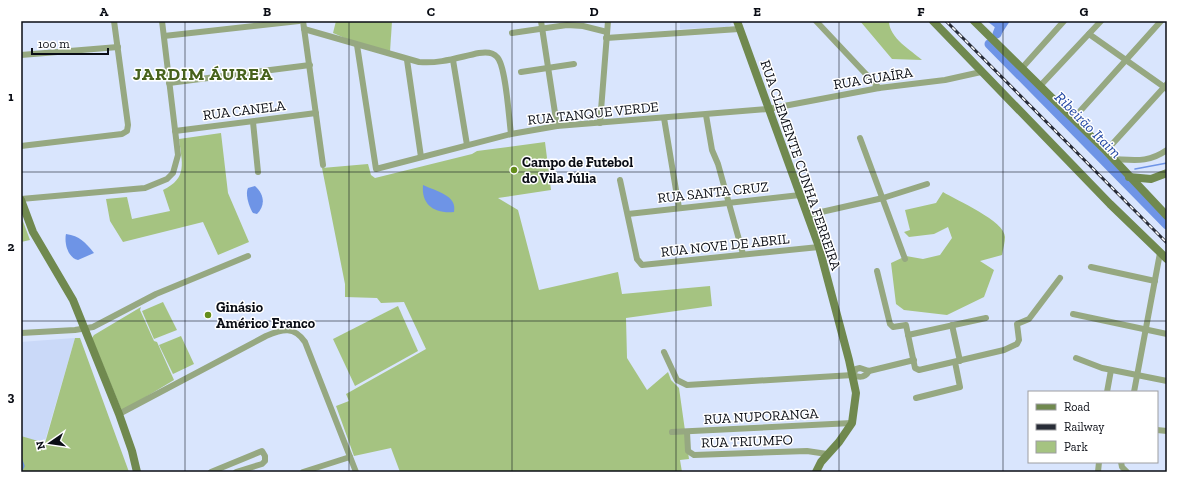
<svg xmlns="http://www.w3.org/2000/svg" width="1188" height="493" font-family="'Zilla Slab',serif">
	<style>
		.built { fill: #cad9f8 }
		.green { fill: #a5c381 }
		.water { fill: #6e94e6 }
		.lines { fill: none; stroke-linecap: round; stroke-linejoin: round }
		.stream { stroke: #6e94e6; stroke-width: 1.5 }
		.river { stroke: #6e94e6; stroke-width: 9 }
		.street { stroke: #96a881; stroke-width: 6 }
		.secondary { stroke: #70894f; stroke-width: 8 }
		.rail-casing { stroke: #282c37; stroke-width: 3 }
		.rail { stroke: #fff; stroke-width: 1.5; stroke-dasharray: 4.5; stroke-linecap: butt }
		.grid { fill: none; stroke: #0a0d15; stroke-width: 1; stroke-opacity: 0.55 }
		.poi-dot { fill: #648d1b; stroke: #fff; stroke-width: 1.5 }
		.labels { text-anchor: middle; stroke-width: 3; stroke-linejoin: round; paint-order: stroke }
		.street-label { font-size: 14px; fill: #0a0d15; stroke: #fff }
		.poi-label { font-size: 14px; font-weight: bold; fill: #0a0d15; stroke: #fff; text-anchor: start }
		.water-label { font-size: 15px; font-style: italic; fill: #1e44a2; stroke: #fff }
		.district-label { font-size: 18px; font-weight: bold; letter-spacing: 1px; fill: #47621d; stroke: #fff }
		.neatline { fill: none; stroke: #0a0d15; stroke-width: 1.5 }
		.grid-label { font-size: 13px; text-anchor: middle; font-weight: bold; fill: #0a0d15 }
	</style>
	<rect width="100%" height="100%" fill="#d9e5fd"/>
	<!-- built -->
	<g class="built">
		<path d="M680,21H732L731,25L727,27L680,29Z"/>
		<path d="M75,338L44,444L21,436V342Z"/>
	</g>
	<!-- green -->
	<g class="green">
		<path d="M336,21H392L390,52L359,44L333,33Z"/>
		<path d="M860,21H889C889,38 911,50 922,60L892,59Z"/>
		<path d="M221,133L228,193L249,242L218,255L203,222L123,242L110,221L106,199L127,197L132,219L170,211L163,190C188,178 182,163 179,139Z"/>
		<path d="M545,142L551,190L498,198L518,210L539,290L618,272L622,294L710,286L712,306L626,318L627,358L647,390L668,372L671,380L679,388L689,459L680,460L682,472H400L391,448L354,456L336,406L349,401L346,394L426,349L404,302L381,303L377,298L345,297V284L322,168L368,164L371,175L375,178L472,154L477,151Z"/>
		<path d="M943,192C956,200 1005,221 1005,237C1005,242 1003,249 1002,255L980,261L994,270L984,297L947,315L904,310L896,304L891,263L906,256L923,259L940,255L952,238L948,227L934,234L909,237L904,232L910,230L905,210L936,203Z"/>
		<path d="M21,216L30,240L21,242Z"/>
		<path d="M163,302L177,330L154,339L142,311Z"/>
		<path d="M398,306L418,351L355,386L333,339Z"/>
		<path d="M141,307L140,310L154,341L157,342L174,380L124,410L121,409L92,338L94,335Z"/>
		<path d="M181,336L194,364L173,374L159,345Z"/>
		<path d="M75,338H80L129,472H21V436L45,443Z"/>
	</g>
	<!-- water -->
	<g class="water">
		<path d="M987,21H1010L1002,33Z"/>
		<path d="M423,185C435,191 458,195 454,212C435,214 421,205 423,185Z"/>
		<path d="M255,186C264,194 266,205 257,214L253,213C249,207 245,194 248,188Z"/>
		<path d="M66,234C80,236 85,242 94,253L78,260C68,258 64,243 66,234Z"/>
	</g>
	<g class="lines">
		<!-- stream -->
		<g class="stream">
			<path d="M1135,169L1167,163"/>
			<path d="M1132,190L1133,185"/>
			<path d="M21,458L24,466L21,472"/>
		</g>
		<!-- river -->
		<g class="river">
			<path d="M997,34L1002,21"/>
			<path d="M989,44L1167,225"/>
		</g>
		<!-- street -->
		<g class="street">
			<path d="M303,21L323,165"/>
			<path d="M541,21L557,126"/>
			<path d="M816,21L879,88"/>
			<path d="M304,29L419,62C441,64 459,57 479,53C485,52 493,52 497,57C506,65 509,120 511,134"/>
			<path d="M512,33L567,25L583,26L607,32"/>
			<path d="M1089,34L1167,89"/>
			<path d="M164,36L299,21"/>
			<path d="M606,38L739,29"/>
			<path d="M357,45L376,169L511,134L557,126L768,109L879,88L945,80L981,72"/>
			<path d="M21,55L118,47"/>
			<path d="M407,60L421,157"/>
			<path d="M453,60L467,145"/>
			<path d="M1022,68L1064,21"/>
			<path d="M521,72L574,64"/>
			<path d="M169,83L310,65"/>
			<path d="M1040,86L1101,21"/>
			<path d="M706,115L712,150L718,164L743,254"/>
			<path d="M664,118L679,208"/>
			<path d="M1073,119L1161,21"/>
			<path d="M253,122L258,172"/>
			<path d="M600,123L608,21"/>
			<path d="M175,131L316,113"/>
			<path d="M860,138L905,259"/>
			<path d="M21,146L122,134L127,131L128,125L114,21"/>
			<path d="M1106,151L1167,84"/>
			<path d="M1113,159C1135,160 1148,163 1167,150"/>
			<path d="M620,180L637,259L642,265L819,247"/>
			<path d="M21,199L145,188L167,179L173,173L178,155L162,21"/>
			<path d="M628,214L800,195"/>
			<path d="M808,215L883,198L927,184"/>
			<path d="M1091,267L1155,281"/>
			<path d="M877,271L890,324L893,327L906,325L915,368L919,370L1004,350L1017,344L1019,340L1017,324L1029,319L1060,278"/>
			<path d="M1073,314L1167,334"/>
			<path d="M952,325L960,361"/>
			<path d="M21,333L75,330L93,327L156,294L248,256"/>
			<path d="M908,335L986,318"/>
			<path d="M664,352L677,380L687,385L853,375C860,378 865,378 869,371"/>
			<path d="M1076,358L1102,368L1167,381"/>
			<path d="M853,375L856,369L860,368L869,371L914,360"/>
			<path d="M1107,392L1111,370"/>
			<path d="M1134,392L1160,253"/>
			<path d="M916,398L960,387L955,362"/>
			<path d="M119,414L266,336C283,329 294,326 305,342L356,472"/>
			<path d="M1157,430L1167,431"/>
			<path d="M672,432L852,423"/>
			<path d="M687,432L688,451L694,455L807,451L827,454"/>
			<path d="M1121,462L1122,467L1127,472"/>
			<path d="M211,472L262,451L265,456V461L262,464L236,472"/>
			<path d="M303,472L350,457"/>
			<path d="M1098,472L1099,462"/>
		</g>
		<!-- secondary -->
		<g class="secondary">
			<path d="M737,21L819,247L849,360L856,393L852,423L839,442L821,462L816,472"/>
			<path d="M933,21L1110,204L1167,259"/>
			<path d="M974,21L1106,151L1167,216"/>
			<path d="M1129,177L1151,179L1167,173"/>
			<path d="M21,200L33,232L73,300L119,414L132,451L137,472"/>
		</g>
		<!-- rail casing -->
		<g class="rail-casing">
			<path id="rail" d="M946,21L1167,243"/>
		</g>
		<!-- rail -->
		<use href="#rail" class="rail"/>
	</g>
	<!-- grid -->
	<path class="grid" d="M185,21V472M349,21V472M512,21V472M676,21V472M839,21V472M1003,21V472M21,172H1167M21,321H1167"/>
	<!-- markers -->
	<g class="poi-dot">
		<circle cx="514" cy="170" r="4"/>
		<circle cx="208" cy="315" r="4"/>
	</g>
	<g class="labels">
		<!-- street labels -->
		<g class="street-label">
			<text transform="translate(873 78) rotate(-9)" y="5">RUA GUAÍRA</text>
			<text transform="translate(244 110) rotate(-7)" y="5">RUA CANELA</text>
			<text transform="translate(593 113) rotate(-6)" y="5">RUA TANQUE VERDE</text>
			<text transform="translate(801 165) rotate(71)" y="5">RUA CLEMENTE CUNHA FERREIRA</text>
			<text transform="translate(713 192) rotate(-6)" y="5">RUA SANTA CRUZ</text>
			<text transform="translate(725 245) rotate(-6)" y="5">RUA NOVE DE ABRIL</text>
			<text transform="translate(761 416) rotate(-3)" y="5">RUA NUPORANGA</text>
			<text transform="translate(747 441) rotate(-2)" y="5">RUA TRIUMFO</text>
		</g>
		<!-- poi labels -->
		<g class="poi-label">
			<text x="522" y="167">Campo de Futebol<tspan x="522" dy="16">do Vila Júlia</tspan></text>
			<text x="216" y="312">Ginásio<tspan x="216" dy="16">Américo Franco</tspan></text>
		</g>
		<!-- water labels -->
		<g class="water-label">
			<text transform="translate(1088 125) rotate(45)" y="5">Ribeirão Itaim</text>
		</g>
		<!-- district labels -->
		<g class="district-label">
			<text x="203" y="80">JARDIM ÁUREA</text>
		</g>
	</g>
	<!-- border -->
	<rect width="1188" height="493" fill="none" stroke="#ffffff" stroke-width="44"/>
	<!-- legend -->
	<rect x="1028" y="391" width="130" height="72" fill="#ffffff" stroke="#9d9ea1"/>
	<rect x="1036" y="404" width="20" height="6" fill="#70894f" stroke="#9d9ea1"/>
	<text x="1064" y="411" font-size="12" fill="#0a0d15">Road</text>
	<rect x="1036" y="424" width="20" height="6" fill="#282c37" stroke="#9d9ea1"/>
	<text x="1064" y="431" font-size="12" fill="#0a0d15">Railway</text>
	<rect x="1036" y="441" width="20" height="12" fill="#a5c381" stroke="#9d9ea1"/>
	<text x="1064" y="451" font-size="12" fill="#0a0d15">Park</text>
	<!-- north arrow -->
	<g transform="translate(50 443) rotate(257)" stroke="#ffffff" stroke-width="3" paint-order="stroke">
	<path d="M0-3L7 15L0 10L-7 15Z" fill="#0a0d15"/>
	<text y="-6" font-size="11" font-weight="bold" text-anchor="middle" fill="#0a0d15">N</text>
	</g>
	<!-- scale -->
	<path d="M32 48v6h76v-6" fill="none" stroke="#0a0d15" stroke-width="2"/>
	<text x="38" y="48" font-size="12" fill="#0a0d15" stroke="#ffffff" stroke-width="3" paint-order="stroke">100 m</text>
	<rect x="22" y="22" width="1144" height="449" class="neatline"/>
	<g class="grid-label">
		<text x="104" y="16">A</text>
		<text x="267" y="16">B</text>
		<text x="431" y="16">C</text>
		<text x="594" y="16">D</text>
		<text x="757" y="16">E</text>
		<text x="921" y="16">F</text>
		<text x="1084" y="16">G</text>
		<text x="11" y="101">1</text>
		<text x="11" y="251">2</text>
		<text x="11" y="401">3</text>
	</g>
</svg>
